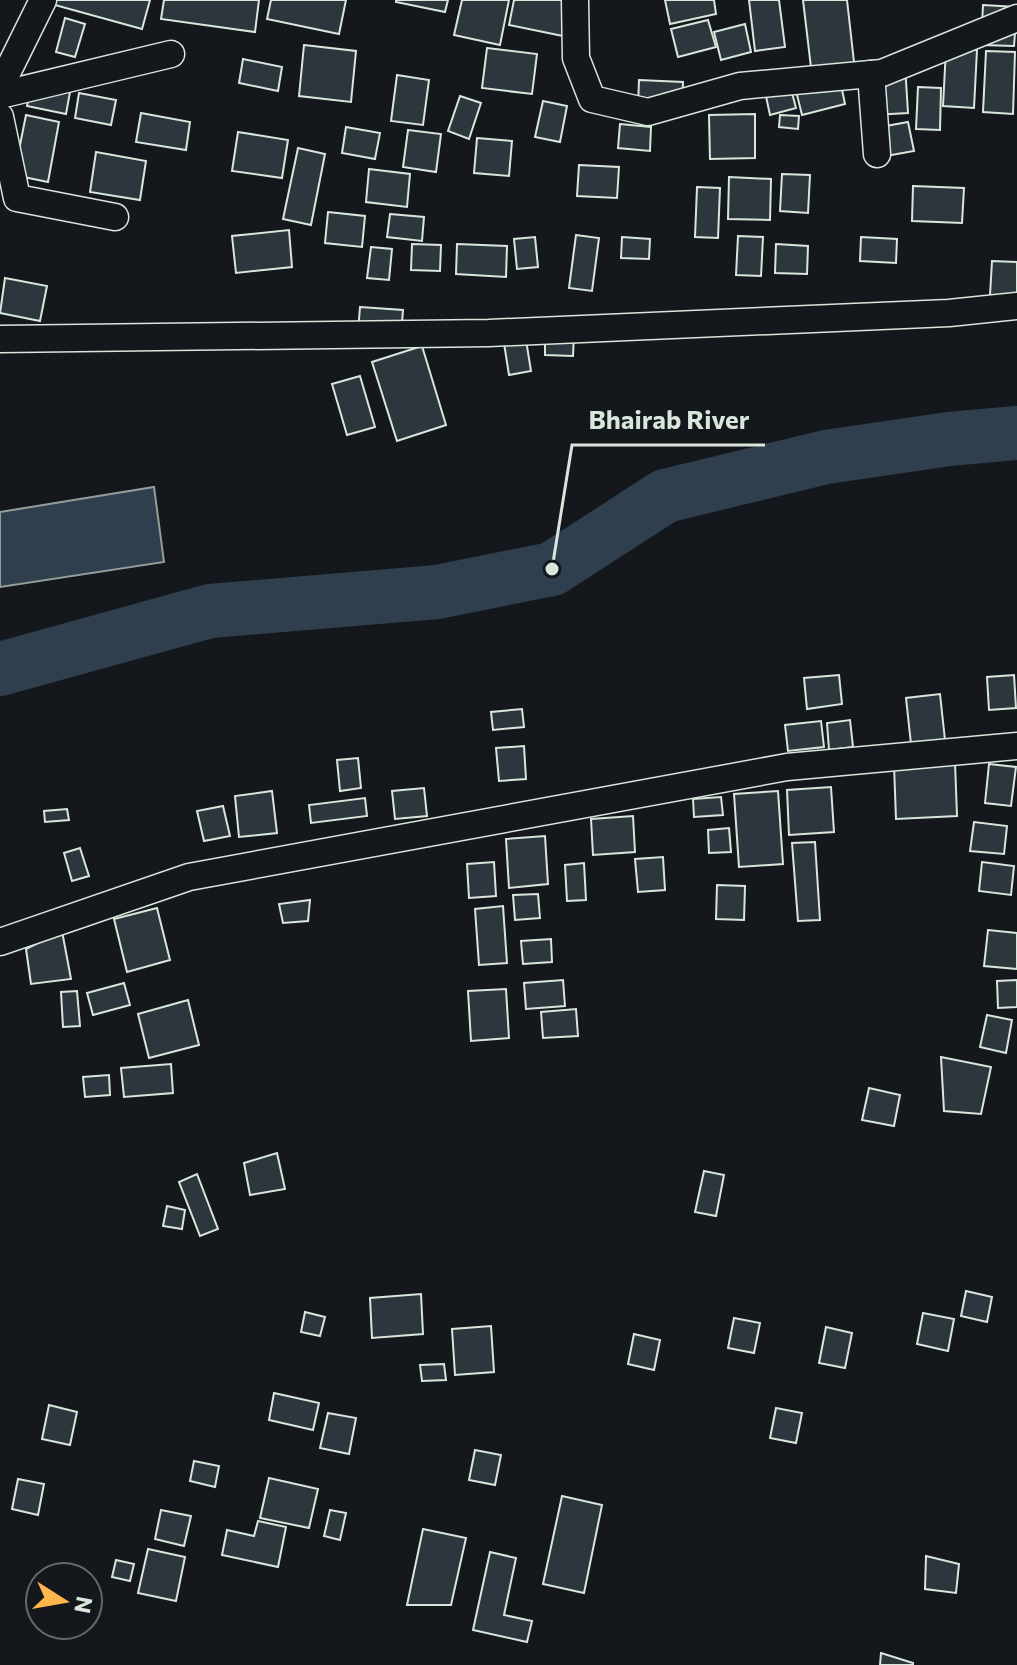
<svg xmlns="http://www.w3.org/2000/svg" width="1017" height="1665" font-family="Commissioner,sans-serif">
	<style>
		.water { fill: #2f3f4d; stroke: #939e99; stroke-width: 2 }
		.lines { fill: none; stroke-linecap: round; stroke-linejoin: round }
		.river { stroke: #2f3f4d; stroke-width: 54 }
		.building { fill: #2c363c; stroke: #d8e6dc; stroke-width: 2 }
		.minor-casing { stroke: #d8e6dc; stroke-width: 29 }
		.minor { stroke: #14181c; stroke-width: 26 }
		.leader { fill: none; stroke: #d8e6dc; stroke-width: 3 }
		.callout-dot { fill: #d8e6dc; stroke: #14181c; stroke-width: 3 }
		.callout-label { font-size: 26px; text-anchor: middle; font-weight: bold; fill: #d8e6dc; stroke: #14181c; stroke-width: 6; stroke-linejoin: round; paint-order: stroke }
	</style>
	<rect width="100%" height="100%" fill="#14181c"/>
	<!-- water -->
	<path class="water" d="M154,487L164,562L0,587V512Z"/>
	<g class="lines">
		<!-- river -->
		<path class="river" d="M0,669L210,611L437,592L552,569L665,496L826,457L949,439L1017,433"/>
	</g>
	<!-- building -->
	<g class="building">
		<path d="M37,0H150L142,29Z"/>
		<path d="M164,0H259L255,32L161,19Z"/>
		<path d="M271,0H346L339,34L267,19Z"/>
		<path d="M396,0H448L445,12L396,2Z"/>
		<path d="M462,0H509L500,45L454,35Z"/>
		<path d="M514,0H570L563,36L509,25Z"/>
		<path d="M665,0H714L716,14L670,24Z"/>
		<path d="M749,0H779L785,47L755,51Z"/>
		<path d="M803,0H847L855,71L812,76Z"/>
		<path d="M983,5L1017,7L1014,46L981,45Z"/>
		<path d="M65,18L85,24L75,57L56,52Z"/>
		<path d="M708,20L716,47L678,57L671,29Z"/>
		<path d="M745,24L751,52L721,60L714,32Z"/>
		<path d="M304,45L356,51L351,102L299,96Z"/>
		<path d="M487,48L537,54L532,94L482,88Z"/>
		<path d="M946,49L977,50L974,108L943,106Z"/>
		<path d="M986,51L1015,52L1013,114L983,112Z"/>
		<path d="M243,59L282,67L278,91L239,83Z"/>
		<path d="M905,65L908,113L874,115L870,68Z"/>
		<path d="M397,75L429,80L423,125L391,121Z"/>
		<path d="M639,80L683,82L682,108L638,106Z"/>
		<path d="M840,80L845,104L802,115L796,91Z"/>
		<path d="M789,81L796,108L770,115L764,87Z"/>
		<path d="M31,84L70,92L66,114L27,106Z"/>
		<path d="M918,87L941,88L940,130L916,129Z"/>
		<path d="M79,93L116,100L111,125L75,118Z"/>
		<path d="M460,96L481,103L469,139L448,131Z"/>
		<path d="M543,101L567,106L560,142L535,137Z"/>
		<path d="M141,113L190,122L186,150L136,142Z"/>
		<path d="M755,114V158L710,159L709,115Z"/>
		<path d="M26,115L59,122L48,182L14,175Z"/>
		<path d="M780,115L799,116L798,129L779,127Z"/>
		<path d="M908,122L914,151L869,159L864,130Z"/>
		<path d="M620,124L651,127L650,151L618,148Z"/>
		<path d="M346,127L380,133L375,159L342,153Z"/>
		<path d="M408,130L441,134L436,172L403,167Z"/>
		<path d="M238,132L288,140L282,178L232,171Z"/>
		<path d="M477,138L512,141L509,176L474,173Z"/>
		<path d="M298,148L325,154L311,225L283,219Z"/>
		<path d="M96,152L146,161L140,200L90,192Z"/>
		<path d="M579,165L619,167L617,198L577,196Z"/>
		<path d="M369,169L410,174L407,207L366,202Z"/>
		<path d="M782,174L810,175L808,213L780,211Z"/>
		<path d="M729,177L771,179L770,220L728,219Z"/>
		<path d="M913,186L964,188L962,223L912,221Z"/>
		<path d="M697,187L720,188L718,238L695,237Z"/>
		<path d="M328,212L365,216L362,247L325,243Z"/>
		<path d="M390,214L424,217L422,241L387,237Z"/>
		<path d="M289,230L292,267L236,273L232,236Z"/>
		<path d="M576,235L599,238L592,291L569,288Z"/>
		<path d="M738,236L763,237L761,276L736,275Z"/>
		<path d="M535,237L538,267L517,269L514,239Z"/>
		<path d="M622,237L650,239L649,259L621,258Z"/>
		<path d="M861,237L897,239L896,263L860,261Z"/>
		<path d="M412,244L441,245L440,271L411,270Z"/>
		<path d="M457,244L507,246L506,277L456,274Z"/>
		<path d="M776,244L808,246L807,274L775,273Z"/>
		<path d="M371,247L392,249L389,280L367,278Z"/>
		<path d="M992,261L1017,262V296L990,295Z"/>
		<path d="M5,278L47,286L40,321L0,313Z"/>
		<path d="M360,307L403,310L401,336L358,332Z"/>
		<path d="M545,331L574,333L573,356L545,355Z"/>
		<path d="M526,340L531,371L509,375L504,343Z"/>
		<path d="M422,346L446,425L397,441L372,362Z"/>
		<path d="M360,376L375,427L347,435L332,384Z"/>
		<path d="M839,675L842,704L807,709L804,678Z"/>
		<path d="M1014,675L1016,708L989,710L987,677Z"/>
		<path d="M940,694L945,740L911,744L906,698Z"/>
		<path d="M522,709L524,727L493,730L491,712Z"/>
		<path d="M850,720L853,747L829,750L827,723Z"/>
		<path d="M821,721L824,747L788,751L785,725Z"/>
		<path d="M524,746L526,779L499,781L496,748Z"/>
		<path d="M358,758L361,788L340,791L337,760Z"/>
		<path d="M955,762L957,816L896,819L894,765Z"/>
		<path d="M989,764L1016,767L1011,806L985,803Z"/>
		<path d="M831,787L834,832L789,835L787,790Z"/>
		<path d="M424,788L427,816L395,819L392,791Z"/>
		<path d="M272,791L277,833L239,837L235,796Z"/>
		<path d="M778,791L783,864L739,867L734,794Z"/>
		<path d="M721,797L723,815L694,817L693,799Z"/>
		<path d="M365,798L367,816L311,823L309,805Z"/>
		<path d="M223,806L230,836L204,841L197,811Z"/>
		<path d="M67,809L69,820L45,822L44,811Z"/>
		<path d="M633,816L635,852L593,855L591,819Z"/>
		<path d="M974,822L1007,826L1004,854L970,851Z"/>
		<path d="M729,828L731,852L709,853L708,830Z"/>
		<path d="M545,836L548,884L509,888L506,839Z"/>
		<path d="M815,842L820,920L798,921L792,843Z"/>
		<path d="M80,848L89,876L72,881L64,853Z"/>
		<path d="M663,857L665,890L638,892L635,859Z"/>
		<path d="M494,862L496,896L469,898L467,864Z"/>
		<path d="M982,862L1014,866L1011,895L979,891Z"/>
		<path d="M584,863L586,900L567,901L565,865Z"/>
		<path d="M717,885L745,886L744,920L716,919Z"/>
		<path d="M538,894L540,918L515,920L513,895Z"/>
		<path d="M310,900L308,921L283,923L279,904Z"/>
		<path d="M503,906L507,963L479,965L475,909Z"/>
		<path d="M157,908L170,960L127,972L114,919Z"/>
		<path d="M988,930L1017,933V969L984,966Z"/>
		<path d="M62,931L71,979L31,984L26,949Z"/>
		<path d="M551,939L552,962L523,964L521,941Z"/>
		<path d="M563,980L565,1006L526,1009L524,983Z"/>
		<path d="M1017,980V1007L998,1008L997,981Z"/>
		<path d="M124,983L130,1005L93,1015L87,993Z"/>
		<path d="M506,989L509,1038L471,1041L468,991Z"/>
		<path d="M77,991L80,1026L63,1027L61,992Z"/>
		<path d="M188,1000L199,1045L149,1058L138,1014Z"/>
		<path d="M576,1009L578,1036L543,1038L541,1012Z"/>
		<path d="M987,1015L1012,1020L1006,1053L980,1047Z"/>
		<path d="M941,1057L991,1067L981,1114L944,1111Z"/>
		<path d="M171,1064L173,1093L124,1097L121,1068Z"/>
		<path d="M109,1075L110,1095L85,1097L83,1077Z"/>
		<path d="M869,1088L900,1095L894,1126L862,1120Z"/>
		<path d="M277,1153L285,1189L250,1195L244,1163Z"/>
		<path d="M704,1171L724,1175L716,1216L695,1212Z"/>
		<path d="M197,1174L218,1229L200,1236L179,1182Z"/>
		<path d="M167,1206L185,1210L182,1229L163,1226Z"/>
		<path d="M966,1291L992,1297L987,1322L961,1316Z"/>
		<path d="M421,1294L423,1334L372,1338L370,1298Z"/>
		<path d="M305,1312L325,1317L320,1336L301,1332Z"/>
		<path d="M923,1313L954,1319L948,1351L917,1344Z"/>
		<path d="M734,1318L760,1323L754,1353L728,1348Z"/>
		<path d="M491,1326L494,1372L455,1375L452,1329Z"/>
		<path d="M826,1327L852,1333L845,1368L819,1363Z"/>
		<path d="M634,1334L660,1340L654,1370L628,1364Z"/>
		<path d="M444,1364L446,1380L422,1381L420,1365Z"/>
		<path d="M274,1393L319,1403L313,1430L269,1420Z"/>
		<path d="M49,1405L77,1412L70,1445L42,1439Z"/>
		<path d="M776,1408L802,1413L796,1443L770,1438Z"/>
		<path d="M328,1413L356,1418L349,1454L320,1448Z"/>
		<path d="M475,1450L501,1455L495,1485L469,1480Z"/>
		<path d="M194,1461L219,1466L215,1487L190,1481Z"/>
		<path d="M269,1478L318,1489L309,1528L260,1518Z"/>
		<path d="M18,1479L44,1484L38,1515L12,1509Z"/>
		<path d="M562,1496L602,1505L584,1593L543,1584Z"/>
		<path d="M161,1510L191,1516L184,1546L155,1539Z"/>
		<path d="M330,1510L346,1513L340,1540L324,1536Z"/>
		<path d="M258,1521L286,1527L278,1567L222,1555L227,1530L254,1536Z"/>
		<path d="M423,1529L466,1538L451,1605H407Z"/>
		<path d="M148,1549L185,1557L176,1601L138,1593Z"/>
		<path d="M490,1552L516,1558L504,1615L532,1621L527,1642L473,1630Z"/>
		<path d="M926,1556L959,1564L956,1593L925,1589Z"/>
		<path d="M116,1560L134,1564L130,1581L112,1577Z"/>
		<path d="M881,1653L913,1663V1665H880Z"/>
	</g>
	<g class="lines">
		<!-- minor casing -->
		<g class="minor-casing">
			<g id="minor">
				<path d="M575,0L576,58L592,99L648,112L740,86L882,73L1017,18"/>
				<path d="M871,74L877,154"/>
				<path d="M0,87L43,0"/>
				<path d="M0,95L171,54"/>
				<path d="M0,117L17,198L115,217"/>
				<path d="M0,339L489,333L949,313L1017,306"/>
				<path d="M0,942L189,877L787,767L1017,746"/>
			</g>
		</g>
		<!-- minor -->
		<use href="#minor" class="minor"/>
	</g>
	<!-- callouts -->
	<path class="leader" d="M552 569L572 445H765"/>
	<circle class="callout-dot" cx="552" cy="569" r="8"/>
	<g class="callout-label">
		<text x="669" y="429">Bhairab River</text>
	</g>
	<!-- north arrow -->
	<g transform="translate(64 1601) rotate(101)"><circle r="38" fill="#14181c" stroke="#626a69" stroke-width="2"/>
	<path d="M0-6L14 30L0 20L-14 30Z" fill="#ffb74d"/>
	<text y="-12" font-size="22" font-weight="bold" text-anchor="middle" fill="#d8e6dc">N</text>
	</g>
</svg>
